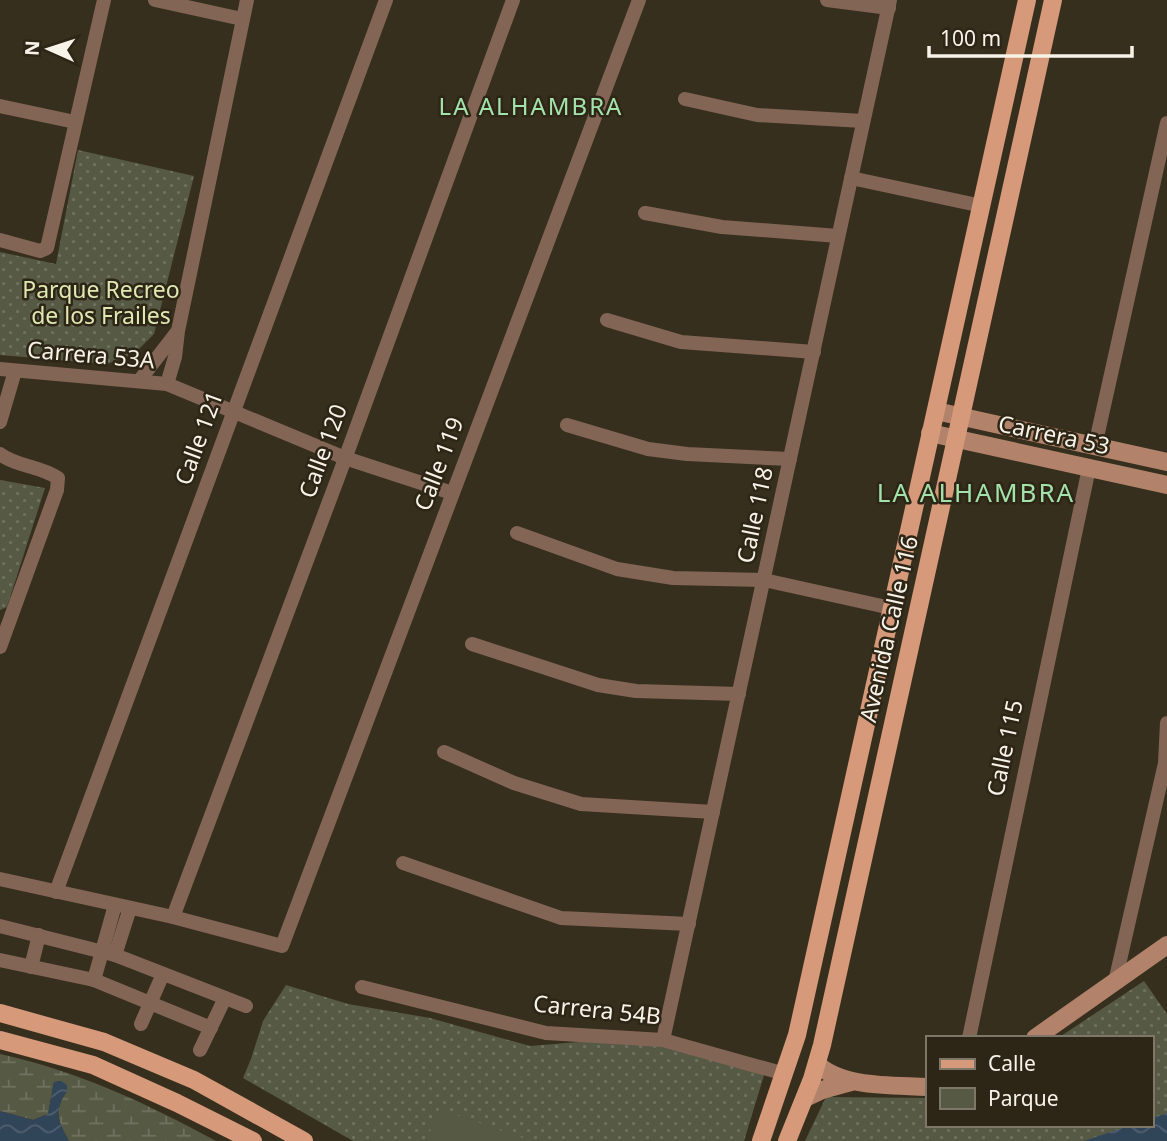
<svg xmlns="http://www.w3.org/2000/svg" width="1167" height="1141" font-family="'Noto Sans',sans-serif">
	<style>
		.green { fill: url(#green-dots) }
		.wetland { fill: url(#wetland-marsh) }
		.pitch { fill: #565a45 }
		.water { fill: url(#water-waves) }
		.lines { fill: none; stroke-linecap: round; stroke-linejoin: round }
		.street { stroke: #836556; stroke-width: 14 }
		.secondary { stroke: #b2836a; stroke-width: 18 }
		.primary { stroke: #d69979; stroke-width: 18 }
		.labels { text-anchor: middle; stroke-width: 5; stroke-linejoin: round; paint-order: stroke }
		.park-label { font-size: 23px; fill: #dfe8b2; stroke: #2d2515 }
		.street-label { font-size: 23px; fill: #f8f3e8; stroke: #2d2515 }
		.neighbourhood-label { font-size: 24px; letter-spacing: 2px; fill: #a3e2aa; stroke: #2d2515 }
		.quarter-label { font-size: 26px; letter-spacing: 2px; fill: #a3e2aa; stroke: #2d2515 }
	</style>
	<defs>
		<pattern id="green-dots" width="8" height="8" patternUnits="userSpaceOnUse" patternTransform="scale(1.75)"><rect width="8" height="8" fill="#565a45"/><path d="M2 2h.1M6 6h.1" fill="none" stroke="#6f7260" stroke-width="1.8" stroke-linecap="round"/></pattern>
		<pattern id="wetland-marsh" width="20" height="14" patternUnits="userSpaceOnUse" patternTransform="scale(1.75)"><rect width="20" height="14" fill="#565a45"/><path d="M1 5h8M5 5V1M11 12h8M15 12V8" fill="none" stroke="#6f7260"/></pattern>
		<pattern id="water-waves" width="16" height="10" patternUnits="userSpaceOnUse" patternTransform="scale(1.75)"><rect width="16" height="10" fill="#314558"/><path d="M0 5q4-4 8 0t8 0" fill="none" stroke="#506070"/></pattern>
	</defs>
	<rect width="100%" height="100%" fill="#372f1e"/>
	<!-- green -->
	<g class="green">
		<path d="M78,150L194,176L154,334L134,354L107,364L0,355V252L56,264Z"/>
		<path d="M0,480L45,488L7,607L0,610Z"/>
		<path d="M1144,981L1167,1014V1141H805L826,1097L927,1098V1125H1151V1038H1058Z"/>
		<path d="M286,985L348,1004L430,1018L530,1046L615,1039L669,1046L765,1072L744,1141H353L243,1078L251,1059L263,1021Z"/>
	</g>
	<!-- wetland -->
	<path class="wetland" d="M0,1054C80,1072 144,1102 216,1141H69C58,1121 53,1111 67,1091L61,1081L54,1082L48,1114L33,1120L0,1111Z"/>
	<!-- pitch -->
	<path class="pitch" d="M439,1109L532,1141H426Z"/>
	<!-- water -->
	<g class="water">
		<path d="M61,1081L67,1085V1091C53,1111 58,1121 69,1141H0V1111L33,1120L48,1114L54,1082Z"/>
		<path d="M1167,1113V1141H1084L1131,1125H1151V1119Z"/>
	</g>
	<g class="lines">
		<!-- street -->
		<g class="street">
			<path d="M155,0L242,19"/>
			<path d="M827,0L889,8"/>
			<path d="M685,99L757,115L863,121"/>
			<path d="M0,106L75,122"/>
			<path d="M851,178L982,206"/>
			<path d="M645,213L722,227L838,236"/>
			<path d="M0,240L40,251L47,248L104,0"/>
			<path d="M607,320L681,342L814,352"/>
			<path d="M0,369L167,384L345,458L452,493"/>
			<path d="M139,381L177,332"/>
			<path d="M167,384L175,357L178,331L247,0"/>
			<path d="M0,422L15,371"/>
			<path d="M567,425L648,449L687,454L790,459"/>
			<path d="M1095,446L1167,123"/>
			<path d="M0,454C17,467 39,465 58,478L57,490L0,647"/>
			<path d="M517,533L617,569L673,578L764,580L891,608"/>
			<path d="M472,644L598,685L636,691L739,694"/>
			<path d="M444,752L514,783L581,804L713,812"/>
			<path d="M403,863L561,918L689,924"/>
			<path d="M0,879L173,917L282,946L639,0"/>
			<path d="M56,892L386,0"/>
			<path d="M173,917L342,467L513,0"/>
			<path d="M0,926L115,955L246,1006"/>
			<path d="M115,955L130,908"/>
			<path d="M0,960L94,980L211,1028"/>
			<path d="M31,967L39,935"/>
			<path d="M94,980L115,905"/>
			<path d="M1115,982L1165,763L1167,723"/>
			<path d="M362,987L546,1033L663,1040L785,1074"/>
			<path d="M141,1024L163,974"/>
			<path d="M969,1038L1089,468"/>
			<path d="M663,1040L890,0"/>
			<path d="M200,1050L225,998"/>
		</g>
		<!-- secondary -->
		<g class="secondary">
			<path d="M936,411L1167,462"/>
			<path d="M930,433L1167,485"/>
			<path d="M1035,1038L1167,945"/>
			<path d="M817,1064C842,1088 894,1085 927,1087"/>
			<path d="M805,1098L822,1090L851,1082"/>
		</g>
		<!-- primary -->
		<g class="primary">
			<path d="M0,1013L104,1042L194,1080L304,1141"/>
			<path d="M0,1040L93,1065L177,1103L253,1141"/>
			<path d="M761,1141L797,1035L1027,0"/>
			<path d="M787,1141L812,1079L822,1045L1053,0"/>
		</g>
	</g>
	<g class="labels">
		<!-- park labels -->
		<g class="park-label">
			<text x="101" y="298">Parque Recreo<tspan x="101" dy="26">de los Frailes</tspan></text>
		</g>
		<!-- street labels -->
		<g class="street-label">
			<text transform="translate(91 355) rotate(5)" y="8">Carrera 53A</text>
			<text transform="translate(1054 435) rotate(12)" y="8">Carrera 53</text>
			<text transform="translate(199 438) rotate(-70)" y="8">Calle 121</text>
			<text transform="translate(323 451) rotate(-70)" y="8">Calle 120</text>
			<text transform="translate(439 464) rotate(-69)" y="8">Calle 119</text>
			<text transform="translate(755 515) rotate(-78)" y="8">Calle 118</text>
			<text transform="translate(889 629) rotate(-77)" y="8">Avenida Calle 116</text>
			<text transform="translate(1005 748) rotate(-78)" y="8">Calle 115</text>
			<text transform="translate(597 1010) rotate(6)" y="8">Carrera 54B</text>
		</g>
		<!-- neighbourhood labels -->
		<g class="neighbourhood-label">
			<text x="531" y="115">LA ALHAMBRA</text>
		</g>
		<!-- quarter labels -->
		<g class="quarter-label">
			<text x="976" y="502">LA ALHAMBRA</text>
		</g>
	</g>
	<!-- legend -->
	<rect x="926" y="1036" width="228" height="91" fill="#2d2515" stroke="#7e7769" stroke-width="2"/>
	<rect x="940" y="1059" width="35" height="10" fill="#d69979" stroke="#7e7769" stroke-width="2"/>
	<text x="988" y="1071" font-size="21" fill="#f8f3e8">Calle</text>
	<rect x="940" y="1088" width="35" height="21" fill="#565a45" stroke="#7e7769" stroke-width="2"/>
	<text x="988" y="1106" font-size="21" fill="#f8f3e8">Parque</text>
	<!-- north arrow -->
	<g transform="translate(49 49) rotate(273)" stroke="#2d2515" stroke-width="5" paint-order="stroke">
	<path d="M0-5L12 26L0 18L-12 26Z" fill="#f8f3e8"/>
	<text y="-10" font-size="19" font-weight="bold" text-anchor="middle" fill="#f8f3e8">N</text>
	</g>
	<!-- scale -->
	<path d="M929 46v10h203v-10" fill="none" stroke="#f8f3e8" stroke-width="3.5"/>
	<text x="940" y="46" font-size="21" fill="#f8f3e8" stroke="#2d2515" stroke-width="5" paint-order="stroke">100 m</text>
</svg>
